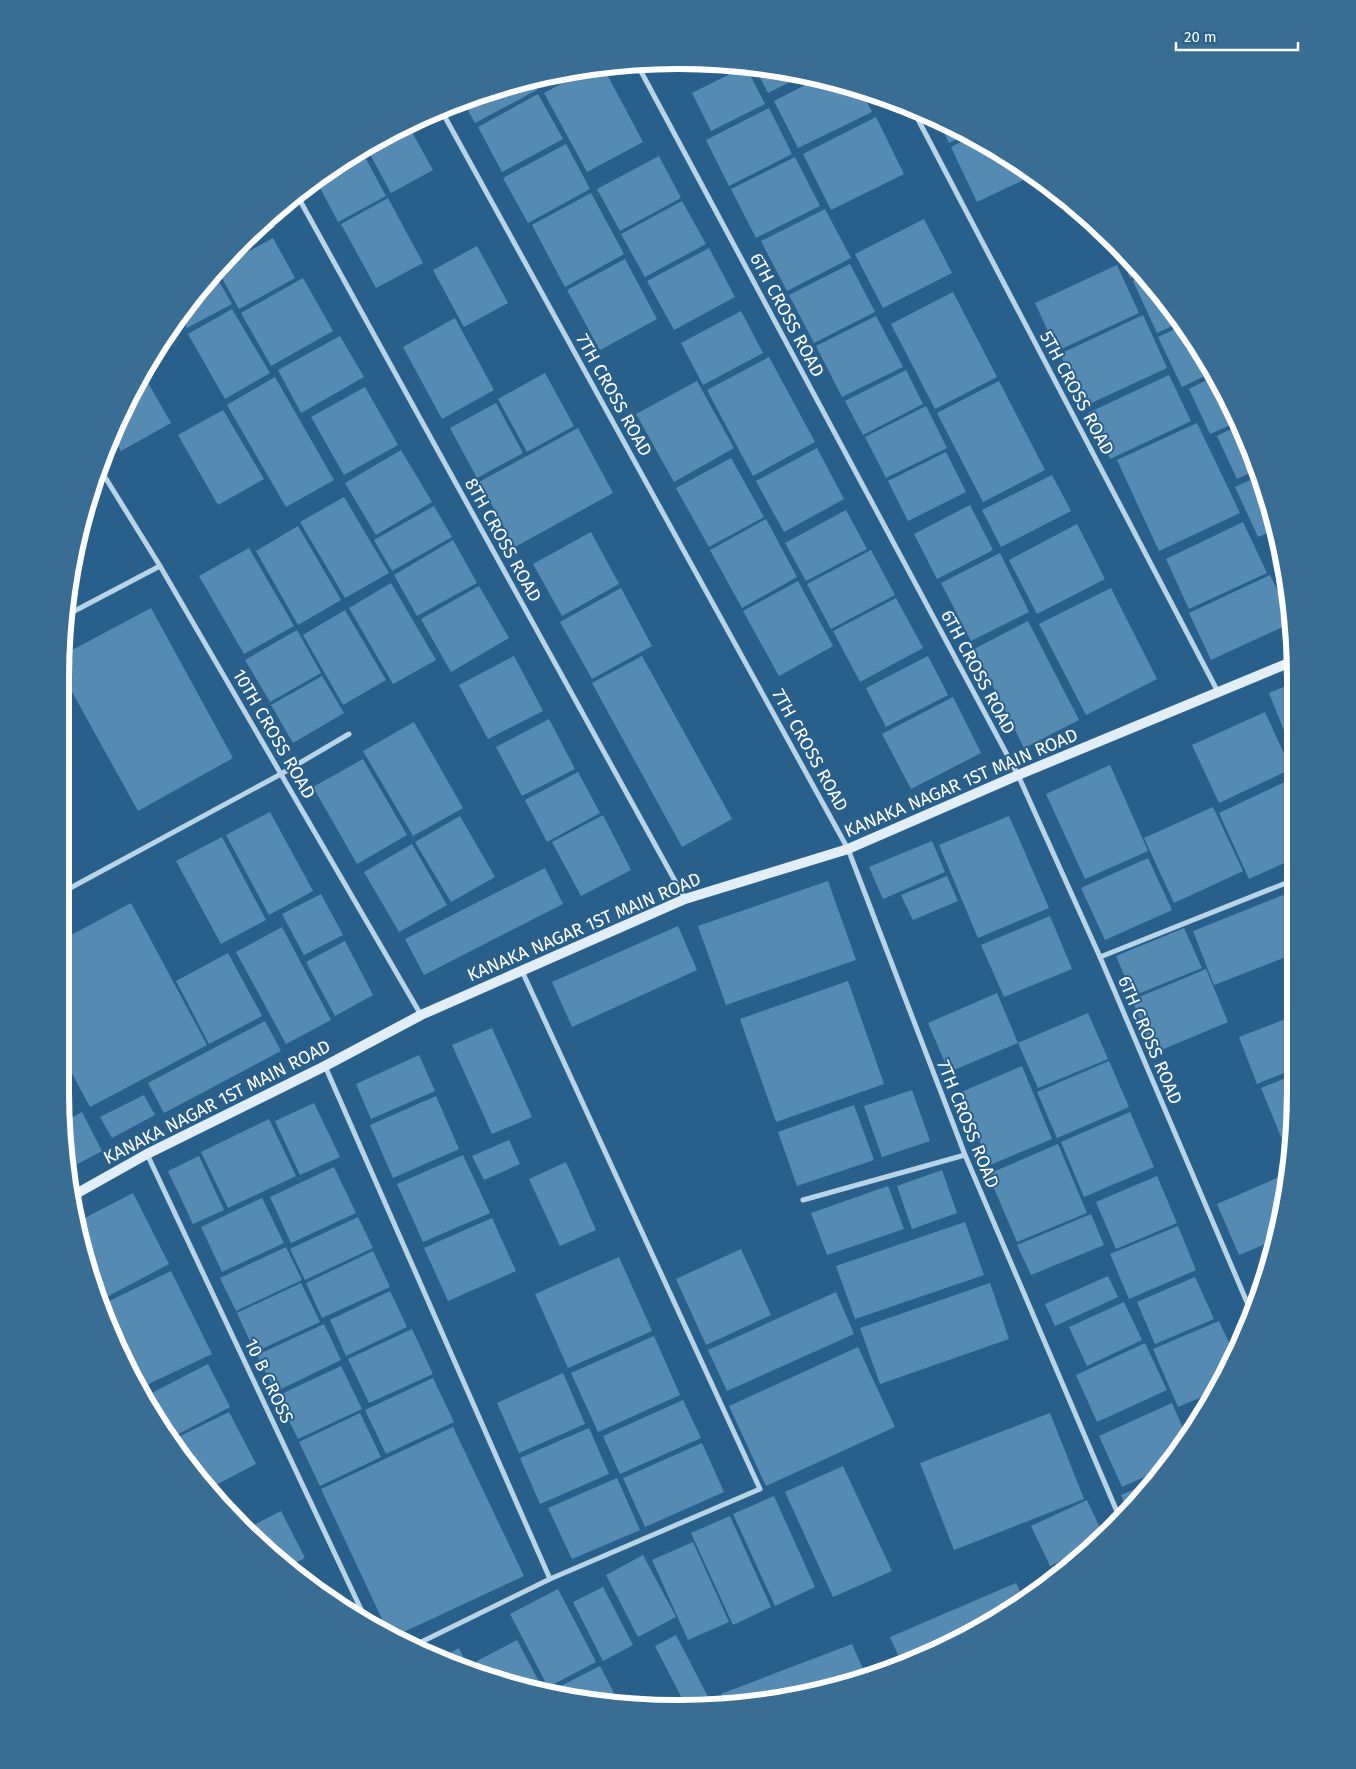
<svg xmlns="http://www.w3.org/2000/svg" width="1356" height="1769" font-family="'Fira Sans',sans-serif">
	<style>
		.building { fill: #558bb3 }
		.lines { fill: none; stroke-linecap: round; stroke-linejoin: round }
		.street { stroke: #b7d4e9; stroke-width: 5 }
		.secondary { stroke: #e1eef8; stroke-width: 10 }
		.labels { text-anchor: middle; stroke-width: 4; stroke-linejoin: round; paint-order: stroke }
		.street-label { font-size: 18px; fill: #fff; stroke: #29608b }
		.rim { fill: none; stroke: #fff; stroke-width: 6 }
	</style>
	<rect width="100%" height="100%" fill="#29608b"/>
	<!-- building -->
	<g class="building">
		<path d="M603,67L643,142L587,172L544,93L589,69Z"/>
		<path d="M744,67H746L765,104L711,131L692,93Z"/>
		<path d="M755,68L798,72L806,74L768,93Z"/>
		<path d="M566,71L540,85L536,78L557,72Z"/>
		<path d="M819,78L861,91L872,112L798,148L774,101Z"/>
		<path d="M531,80L537,90L475,123L463,101Z"/>
		<path d="M538,94L563,139L502,172L478,127Z"/>
		<path d="M769,108L792,154L729,186L706,140Z"/>
		<path d="M876,117L904,174L831,210L803,154Z"/>
		<path d="M938,120L966,135L949,143Z"/>
		<path d="M408,125L433,170L391,193L366,147Z"/>
		<path d="M971,137L1021,164L1034,175L977,202L951,147Z"/>
		<path d="M566,144L590,189L528,223L503,178Z"/>
		<path d="M361,150L386,196L338,222L316,180L334,164Z"/>
		<path d="M659,156L681,198L620,231L597,189Z"/>
		<path d="M795,157L820,206L756,238L731,189Z"/>
		<path d="M591,193L624,254L565,287L532,225Z"/>
		<path d="M388,198L423,263L376,288L341,224Z"/>
		<path d="M682,201L706,244L645,277L621,234Z"/>
		<path d="M825,209L851,258L787,291L761,241Z"/>
		<path d="M269,218L275,227L233,250L241,241Z"/>
		<path d="M924,219L952,273L883,308L855,254Z"/>
		<path d="M273,238L295,278L239,309L217,269Z"/>
		<path d="M1113,239L1115,241L1141,273L1130,278Z"/>
		<path d="M477,246L508,303L464,327L433,270Z"/>
		<path d="M709,248L735,297L674,330L647,281Z"/>
		<path d="M625,259L657,319L600,350L567,290Z"/>
		<path d="M850,264L875,312L814,343L789,295Z"/>
		<path d="M1117,265L1139,313L1057,351L1035,303Z"/>
		<path d="M214,273L232,304L187,328L180,315L188,302Z"/>
		<path d="M1144,276L1173,312L1181,322L1157,333L1133,281Z"/>
		<path d="M303,278L333,331L271,366L241,313Z"/>
		<path d="M953,292L997,377L935,409L891,324Z"/>
		<path d="M232,309L270,373L225,399L188,334Z"/>
		<path d="M741,311L763,353L703,385L681,343Z"/>
		<path d="M1143,315L1167,368L1085,406L1060,354Z"/>
		<path d="M876,316L903,367L842,397L816,346Z"/>
		<path d="M455,318L494,390L442,419L403,347Z"/>
		<path d="M1184,325L1192,334L1211,373L1182,387L1158,337Z"/>
		<path d="M340,336L364,377L301,413L278,370Z"/>
		<path d="M769,357L815,442L753,476L707,390Z"/>
		<path d="M906,370L923,404L863,435L845,401Z"/>
		<path d="M545,373L574,426L527,452L498,399Z"/>
		<path d="M143,374L171,423L121,451L112,436L124,404Z"/>
		<path d="M1169,375L1191,421L1110,459L1088,413Z"/>
		<path d="M275,377L334,480L286,507L227,405Z"/>
		<path d="M1213,377L1235,423L1210,434L1189,389Z"/>
		<path d="M697,381L734,448L674,482L636,414Z"/>
		<path d="M999,381L1045,470L983,502L937,413Z"/>
		<path d="M365,387L398,445L344,475L311,417Z"/>
		<path d="M496,403L523,453L477,478L450,428Z"/>
		<path d="M926,406L947,448L886,478L865,437Z"/>
		<path d="M223,410L264,479L218,505L178,435Z"/>
		<path d="M1197,423L1240,513L1159,551L1117,460Z"/>
		<path d="M1237,426L1258,469L1237,479L1217,436Z"/>
		<path d="M578,428L613,493L515,547L479,482Z"/>
		<path d="M817,448L844,499L784,532L756,481Z"/>
		<path d="M401,450L432,502L376,535L345,483Z"/>
		<path d="M946,452L966,492L908,521L888,481Z"/>
		<path d="M731,458L764,517L709,547L676,488Z"/>
		<path d="M1052,475L1071,511L1001,547L982,510Z"/>
		<path d="M1261,475L1275,530L1258,537L1235,487Z"/>
		<path d="M344,497L389,573L345,598L300,522Z"/>
		<path d="M970,505L993,550L937,579L914,534Z"/>
		<path d="M434,506L452,537L392,571L374,540Z"/>
		<path d="M846,510L867,549L806,581L785,543Z"/>
		<path d="M766,519L797,577L742,608L710,550Z"/>
		<path d="M1243,522L1267,573L1189,609L1166,559Z"/>
		<path d="M1077,524L1105,579L1037,614L1009,560Z"/>
		<path d="M298,526L341,600L298,625L256,551Z"/>
		<path d="M591,532L619,584L562,616L533,564Z"/>
		<path d="M1276,533L1285,575L1267,537Z"/>
		<path d="M453,540L477,583L417,616L394,575Z"/>
		<path d="M249,548L294,626L244,654L199,576Z"/>
		<path d="M871,550L895,595L831,629L807,584Z"/>
		<path d="M1000,553L1029,612L971,641L941,583Z"/>
		<path d="M1270,575L1291,619V623L1211,660L1189,613Z"/>
		<path d="M798,581L833,646L779,676L743,611Z"/>
		<path d="M391,583L436,660L393,684L349,608Z"/>
		<path d="M479,586L509,638L451,672L421,619Z"/>
		<path d="M621,588L652,646L592,679L560,622Z"/>
		<path d="M1111,588L1157,679L1086,715L1039,624Z"/>
		<path d="M896,598L923,648L860,682L833,631Z"/>
		<path d="M151,608L233,758L138,811L61,672V656Z"/>
		<path d="M345,610L386,680L343,705L303,635Z"/>
		<path d="M1028,621L1079,720L1024,748L974,649Z"/>
		<path d="M297,630L321,673L270,702L245,660Z"/>
		<path d="M514,656L543,711L488,739L459,685Z"/>
		<path d="M642,656L732,819L682,847L592,683Z"/>
		<path d="M928,656L948,695L886,727L866,688Z"/>
		<path d="M322,676L344,713L293,743L271,705Z"/>
		<path d="M1291,684V731L1285,733L1269,693Z"/>
		<path d="M953,697L981,753L911,789L882,734Z"/>
		<path d="M1265,712L1291,769L1219,803L1192,745Z"/>
		<path d="M549,719L575,769L522,796L496,747Z"/>
		<path d="M414,722L463,808L413,836L363,751Z"/>
		<path d="M363,759L407,835L357,864L313,787Z"/>
		<path d="M1110,765L1148,851L1085,879L1046,794Z"/>
		<path d="M578,772L600,813L547,842L525,800Z"/>
		<path d="M1291,779V860L1249,879L1219,813Z"/>
		<path d="M1213,807L1243,871L1174,903L1144,838Z"/>
		<path d="M270,812L313,891L269,915L226,835Z"/>
		<path d="M603,815L631,870L581,896L552,842Z"/>
		<path d="M460,816L495,877L451,902L415,842Z"/>
		<path d="M1009,816L1049,908L978,938L939,845Z"/>
		<path d="M222,837L266,920L221,944L176,861Z"/>
		<path d="M932,841L945,872L883,899L869,867Z"/>
		<path d="M412,844L447,905L399,932L364,872Z"/>
		<path d="M1148,858L1172,910L1105,940L1081,888Z"/>
		<path d="M545,868L563,904L424,975L405,939Z"/>
		<path d="M947,876L958,901L913,920L901,895Z"/>
		<path d="M828,881L856,960L726,1005L698,926Z"/>
		<path d="M321,894L343,935L304,955L282,914Z"/>
		<path d="M1283,895L1291,915V955L1214,985L1193,931Z"/>
		<path d="M131,903L207,1045L90,1107L60,1051V941Z"/>
		<path d="M1050,916L1072,969L1004,997L981,945Z"/>
		<path d="M678,926L697,970L572,1027L552,982Z"/>
		<path d="M282,927L331,1020L286,1044L236,952Z"/>
		<path d="M1184,928L1202,968L1133,996L1116,956Z"/>
		<path d="M345,941L373,995L335,1016L306,962Z"/>
		<path d="M228,953L262,1016L209,1044L176,981Z"/>
		<path d="M1206,969L1228,1022L1154,1053L1132,1000Z"/>
		<path d="M848,981L884,1084L776,1122L740,1019Z"/>
		<path d="M997,993L1018,1043L949,1072L928,1023Z"/>
		<path d="M1088,1013L1108,1059L1038,1088L1018,1043Z"/>
		<path d="M1291,1017V1070L1257,1084L1239,1037Z"/>
		<path d="M265,1021L281,1051L164,1113L148,1083Z"/>
		<path d="M492,1028L532,1117L492,1134L452,1045Z"/>
		<path d="M419,1055L435,1091L371,1119L356,1084Z"/>
		<path d="M1109,1061L1129,1107L1057,1138L1037,1092Z"/>
		<path d="M1022,1066L1052,1139L990,1165L959,1093Z"/>
		<path d="M1291,1076V1133L1281,1137L1261,1088Z"/>
		<path d="M912,1090L930,1141L882,1157L864,1106Z"/>
		<path d="M144,1095L155,1115L112,1138L100,1117Z"/>
		<path d="M436,1096L459,1149L393,1178L370,1125Z"/>
		<path d="M314,1103L340,1157L300,1175L275,1121Z"/>
		<path d="M854,1105L874,1160L797,1186L778,1132Z"/>
		<path d="M82,1112L102,1151L70,1168L64,1122Z"/>
		<path d="M1130,1112L1154,1167L1084,1197L1061,1142Z"/>
		<path d="M269,1119L296,1176L228,1208L201,1152Z"/>
		<path d="M509,1140L520,1164L484,1180L472,1156Z"/>
		<path d="M1058,1144L1087,1213L1017,1242L988,1174Z"/>
		<path d="M463,1155L490,1213L423,1242L397,1184Z"/>
		<path d="M199,1156L224,1210L193,1224L168,1171Z"/>
		<path d="M566,1162L596,1230L560,1246L529,1179Z"/>
		<path d="M334,1167L356,1213L291,1243L270,1197Z"/>
		<path d="M942,1170L957,1213L912,1229L897,1186Z"/>
		<path d="M1291,1172L1275,1240L1239,1255L1217,1204Z"/>
		<path d="M1157,1176L1177,1223L1116,1249L1096,1202Z"/>
		<path d="M888,1186L904,1229L827,1255L811,1213Z"/>
		<path d="M133,1193L169,1264L101,1300L81,1251L77,1222Z"/>
		<path d="M262,1198L284,1243L222,1272L201,1227Z"/>
		<path d="M1091,1214L1104,1245L1031,1275L1017,1245Z"/>
		<path d="M358,1217L373,1248L305,1280L290,1249Z"/>
		<path d="M492,1218L516,1271L448,1301L424,1248Z"/>
		<path d="M965,1222L984,1275L855,1319L836,1266Z"/>
		<path d="M1178,1226L1196,1270L1129,1299L1110,1254Z"/>
		<path d="M286,1247L302,1280L236,1311L220,1278Z"/>
		<path d="M741,1249L771,1315L706,1345L676,1279Z"/>
		<path d="M373,1251L390,1287L322,1318L306,1283Z"/>
		<path d="M619,1257L652,1331L568,1368L535,1294Z"/>
		<path d="M171,1271L212,1354L138,1389L103,1304Z"/>
		<path d="M1108,1276L1118,1297L1055,1326L1045,1304Z"/>
		<path d="M1195,1277L1214,1319L1155,1344L1137,1302Z"/>
		<path d="M301,1283L320,1322L255,1352L237,1313Z"/>
		<path d="M990,1283L1009,1339L880,1384L860,1328Z"/>
		<path d="M390,1291L407,1327L346,1356L330,1320Z"/>
		<path d="M836,1292L854,1334L727,1391L708,1350Z"/>
		<path d="M1124,1302L1142,1340L1087,1366L1069,1327Z"/>
		<path d="M1219,1321L1234,1354L1218,1390L1178,1407L1153,1349Z"/>
		<path d="M324,1324L341,1360L275,1392L257,1355Z"/>
		<path d="M412,1329L433,1374L369,1403L348,1359Z"/>
		<path d="M654,1336L680,1395L598,1432L571,1373Z"/>
		<path d="M1145,1343L1167,1390L1097,1422L1076,1375Z"/>
		<path d="M858,1347L895,1427L766,1486L729,1406Z"/>
		<path d="M208,1364L230,1407L169,1439L142,1398Z"/>
		<path d="M341,1366L362,1409L298,1439L277,1396Z"/>
		<path d="M563,1373L585,1424L519,1453L497,1403Z"/>
		<path d="M433,1378L454,1422L386,1454L365,1410Z"/>
		<path d="M683,1400L701,1438L620,1474L603,1436Z"/>
		<path d="M1172,1403L1186,1435L1160,1470L1122,1487L1099,1436Z"/>
		<path d="M229,1412L256,1464L208,1489L188,1467L170,1441Z"/>
		<path d="M360,1413L381,1457L320,1486L299,1442Z"/>
		<path d="M1050,1413L1084,1499L954,1550L920,1463Z"/>
		<path d="M453,1427L524,1576L393,1637L390,1636L321,1489Z"/>
		<path d="M589,1428L609,1474L540,1504L520,1458Z"/>
		<path d="M702,1443L724,1492L645,1527L623,1478Z"/>
		<path d="M843,1466L892,1571L833,1597L785,1492Z"/>
		<path d="M617,1478L640,1530L572,1559L548,1508Z"/>
		<path d="M1151,1482L1128,1511L1121,1495Z"/>
		<path d="M774,1496L815,1587L775,1606L733,1514Z"/>
		<path d="M1087,1500L1104,1537L1093,1546L1050,1566L1031,1526Z"/>
		<path d="M281,1511L305,1558L288,1567L270,1555L246,1529Z"/>
		<path d="M730,1516L771,1607L733,1625L691,1533Z"/>
		<path d="M693,1542L729,1622L688,1640L652,1560Z"/>
		<path d="M643,1555L676,1617L638,1637L606,1575Z"/>
		<path d="M1079,1557L1053,1579L1049,1570Z"/>
		<path d="M1016,1583L1025,1602L1022,1605L902,1664L890,1637Z"/>
		<path d="M603,1587L633,1645L603,1661L573,1602Z"/>
		<path d="M558,1589L596,1662L548,1687L510,1614Z"/>
		<path d="M676,1635L708,1697L691,1706H686L655,1646Z"/>
		<path d="M517,1640L545,1693L482,1672L477,1661Z"/>
		<path d="M852,1644L867,1678L726,1706L721,1694Z"/>
		<path d="M459,1648L468,1667L441,1658Z"/>
		<path d="M600,1666L618,1701L557,1697L553,1690Z"/>
	</g>
	<g class="lines">
		<!-- street -->
		<g class="street">
			<path d="M637,64L1018,775L1100,957L1252,1314"/>
			<path d="M911,106L1218,692"/>
			<path d="M440,108L848,849L965,1155L1121,1521"/>
			<path d="M297,195L685,899"/>
			<path d="M100,469L160,566L421,1015"/>
			<path d="M65,616L160,566"/>
			<path d="M61,893L281,774L349,734"/>
			<path d="M1100,957L1291,881"/>
			<path d="M325,1066L550,1579L760,1489L522,971"/>
			<path d="M147,1154L366,1620"/>
			<path d="M803,1200L965,1155"/>
			<path d="M411,1647L550,1579"/>
		</g>
		<!-- secondary -->
		<path class="secondary" d="M74,1195L147,1154L325,1066L421,1015L685,899L848,849L1018,775L1291,662"/>
	</g>
	<g class="labels">
		<!-- street labels -->
		<g class="street-label">
			<text transform="translate(787 315) rotate(62)" y="6">6TH CROSS ROAD</text>
			<text transform="translate(1077 393) rotate(62)" y="6">5TH CROSS ROAD</text>
			<text transform="translate(614 395) rotate(61)" y="6">7TH CROSS ROAD</text>
			<text transform="translate(503 540) rotate(61)" y="6">8TH CROSS ROAD</text>
			<text transform="translate(978 672) rotate(62)" y="6">6TH CROSS ROAD</text>
			<text transform="translate(274 734) rotate(60)" y="6">10TH CROSS ROAD</text>
			<text transform="translate(810 750) rotate(61)" y="6">7TH CROSS ROAD</text>
			<text transform="translate(961 783) rotate(-23)" y="6">KANAKA NAGAR 1ST MAIN ROAD</text>
			<text transform="translate(584 927) rotate(-23)" y="6">KANAKA NAGAR 1ST MAIN ROAD</text>
			<text transform="translate(1150 1040) rotate(67)" y="6">6TH CROSS ROAD</text>
			<text transform="translate(217 1102) rotate(-27)" y="6">KANAKA NAGAR 1ST MAIN ROAD</text>
			<text transform="translate(968 1124) rotate(68)" y="6">7TH CROSS ROAD</text>
			<text transform="translate(269 1381) rotate(65)" y="6">10 B CROSS</text>
		</g>
	</g>
	<!-- crop -->
	<path d="M0 0H1356V1769H0ZM678 69H678A609 609 0 0 1 1287 678V1091A609 609 0 0 1 678 1700H678A609 609 0 0 1 69 1091V678A609 609 0 0 1 678 69Z" fill="#3a6d94" fill-rule="evenodd"/>
	<path class="rim" d="M678 69H678A609 609 0 0 1 1287 678V1091A609 609 0 0 1 678 1700H678A609 609 0 0 1 69 1091V678A609 609 0 0 1 678 69Z"/>
	<!-- scale -->
	<path d="M1176 42v8h122v-8" fill="none" stroke="#ffffff" stroke-width="2.5"/>
	<text x="1184" y="42" font-size="15" fill="#ffffff" stroke="#29608b" stroke-width="4" paint-order="stroke">20 m</text>
</svg>
